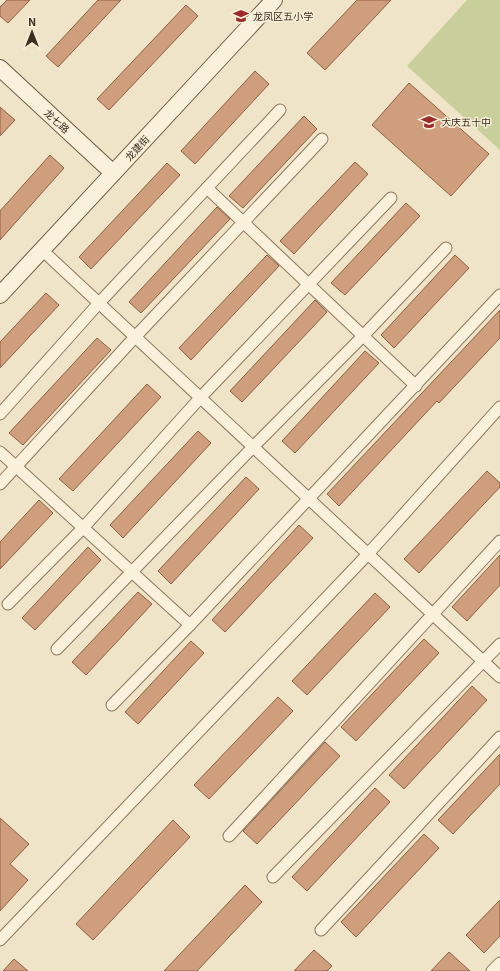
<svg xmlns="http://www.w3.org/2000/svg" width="500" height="971" font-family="Georgia,'Noto Sans SC',serif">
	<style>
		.green { fill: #c9cf9b }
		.building { fill: #cf9f7d; stroke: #8d5f41 }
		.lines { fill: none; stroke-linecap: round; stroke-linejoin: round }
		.street-casing { stroke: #8d765c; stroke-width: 13 }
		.secondary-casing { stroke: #6f573f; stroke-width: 18 }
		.street { stroke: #faf1dc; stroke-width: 11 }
		.secondary { stroke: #faf1dc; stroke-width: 16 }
		.labels { text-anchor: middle; stroke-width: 3; stroke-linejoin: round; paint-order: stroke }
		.poi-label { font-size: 10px; fill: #3d2e20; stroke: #f7eed8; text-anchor: start }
		.street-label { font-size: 10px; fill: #3d2e20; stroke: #f7eed8 }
	</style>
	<rect width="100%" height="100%" fill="#f0e4c8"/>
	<!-- green -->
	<path class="green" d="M467,0H500V150L407,66Z"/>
	<!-- building -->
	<g class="building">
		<path d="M7,0H30L8,23L0,16V7Z"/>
		<path d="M98,0H121L58,67L46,56Z"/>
		<path d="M357,0H391L325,70L307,53Z"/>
		<path d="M186,5L198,16L109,110L97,99Z"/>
		<path d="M255,71L269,84L195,164L181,151Z"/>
		<path d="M409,83L489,154L451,196L372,125Z"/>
		<path d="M0,107L15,120L0,136Z"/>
		<path d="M304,116L317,129L243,208L229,196Z"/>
		<path d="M50,155L64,168L0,240V211Z"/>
		<path d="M355,162L368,174L294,254L280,241Z"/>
		<path d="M167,163L180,175L91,269L79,257Z"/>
		<path d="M406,203L420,216L345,295L331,283Z"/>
		<path d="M217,207L230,219L141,313L129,302Z"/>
		<path d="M267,255L279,266L191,360L179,348Z"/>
		<path d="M455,255L469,268L394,348L381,335Z"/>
		<path d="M46,293L59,305L0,368V342Z"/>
		<path d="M315,300L327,312L242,402L230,391Z"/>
		<path d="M500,310V338L439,403L437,401L339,506L327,494Z"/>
		<path d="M97,338L111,350L23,445L9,433Z"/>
		<path d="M365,351L379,363L295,453L282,441Z"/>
		<path d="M147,384L161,397L73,491L59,479Z"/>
		<path d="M198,431L211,443L123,538L110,525Z"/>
		<path d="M487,471L500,483V487L419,573L404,559Z"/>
		<path d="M246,477L259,489L171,584L158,571Z"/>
		<path d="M39,500L53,513L0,569V542Z"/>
		<path d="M299,525L313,538L225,632L212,620Z"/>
		<path d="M88,547L101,560L35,630L22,618Z"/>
		<path d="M500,555V585L467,621L452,607Z"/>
		<path d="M138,592L152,604L86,675L72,662Z"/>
		<path d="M375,593L390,607L307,695L292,681Z"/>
		<path d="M424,639L439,653L356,741L341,727Z"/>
		<path d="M191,641L204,653L138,724L125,712Z"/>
		<path d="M472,686L487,700L404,789L389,775Z"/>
		<path d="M278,697L293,711L209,799L194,785Z"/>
		<path d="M325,742L340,756L257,844L243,831Z"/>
		<path d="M500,754V784L453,834L438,820Z"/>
		<path d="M375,788L390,802L307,891L292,877Z"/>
		<path d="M0,818L29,844L10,864L28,880L0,911Z"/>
		<path d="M173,820L190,837L93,940L76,924Z"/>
		<path d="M424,834L439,848L356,937L341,922Z"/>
		<path d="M245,885L262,902L197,971H164Z"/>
		<path d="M500,900V936L484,953L466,935Z"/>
		<path d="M314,950L332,966L327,971H294Z"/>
		<path d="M449,952L470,971H431Z"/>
		<path d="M14,959L28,971H3Z"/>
	</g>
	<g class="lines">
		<!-- street casing -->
		<g class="street-casing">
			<g id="street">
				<path d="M207,188L416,386"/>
				<path d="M42,250L500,677"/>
				<path d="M0,414L99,303L280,110"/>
				<path d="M0,452L190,625"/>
				<path d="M0,484L135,337L322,139"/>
				<path d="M8,604L83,528L200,398L391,198"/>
				<path d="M57,649L253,447L363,336L446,248"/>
				<path d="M112,705L190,625L500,295"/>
				<path d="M229,836L500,541"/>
				<path d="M273,877L500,644"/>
				<path d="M321,930L500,737"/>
				<path d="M0,940L368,554L500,407"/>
				<path d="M492,971L500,963"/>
			</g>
		</g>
		<!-- secondary casing -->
		<g class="secondary-casing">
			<g id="secondary">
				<path d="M0,68L113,173"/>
				<path d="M0,295L274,0"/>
			</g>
		</g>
		<!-- street -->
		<use href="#street" class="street"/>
		<!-- secondary -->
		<use href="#secondary" class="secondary"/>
	</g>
	<!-- icons -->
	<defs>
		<g id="school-bare" transform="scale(1.2)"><path d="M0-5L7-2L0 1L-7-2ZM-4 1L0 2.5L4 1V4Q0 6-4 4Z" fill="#9e2a2b" stroke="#f7eed8" stroke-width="2.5" paint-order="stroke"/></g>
	</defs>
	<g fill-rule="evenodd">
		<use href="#school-bare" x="241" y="16"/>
		<use href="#school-bare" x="429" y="122"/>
	</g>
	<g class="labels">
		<!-- poi labels -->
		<g class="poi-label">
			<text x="253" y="20">龙凤区五小学</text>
			<text x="441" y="126">大庆五十中</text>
		</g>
		<!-- street labels -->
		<g class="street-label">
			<text transform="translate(57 121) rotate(43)" y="4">龙七路</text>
			<text transform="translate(137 148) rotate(-47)" y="4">龙建街</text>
		</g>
	</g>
	<!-- north arrow -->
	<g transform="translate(32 32)" stroke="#f7eed8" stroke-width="3" paint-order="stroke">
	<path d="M0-3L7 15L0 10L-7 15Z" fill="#3d2e20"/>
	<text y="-6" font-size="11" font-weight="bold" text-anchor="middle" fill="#3d2e20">N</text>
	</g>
</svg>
